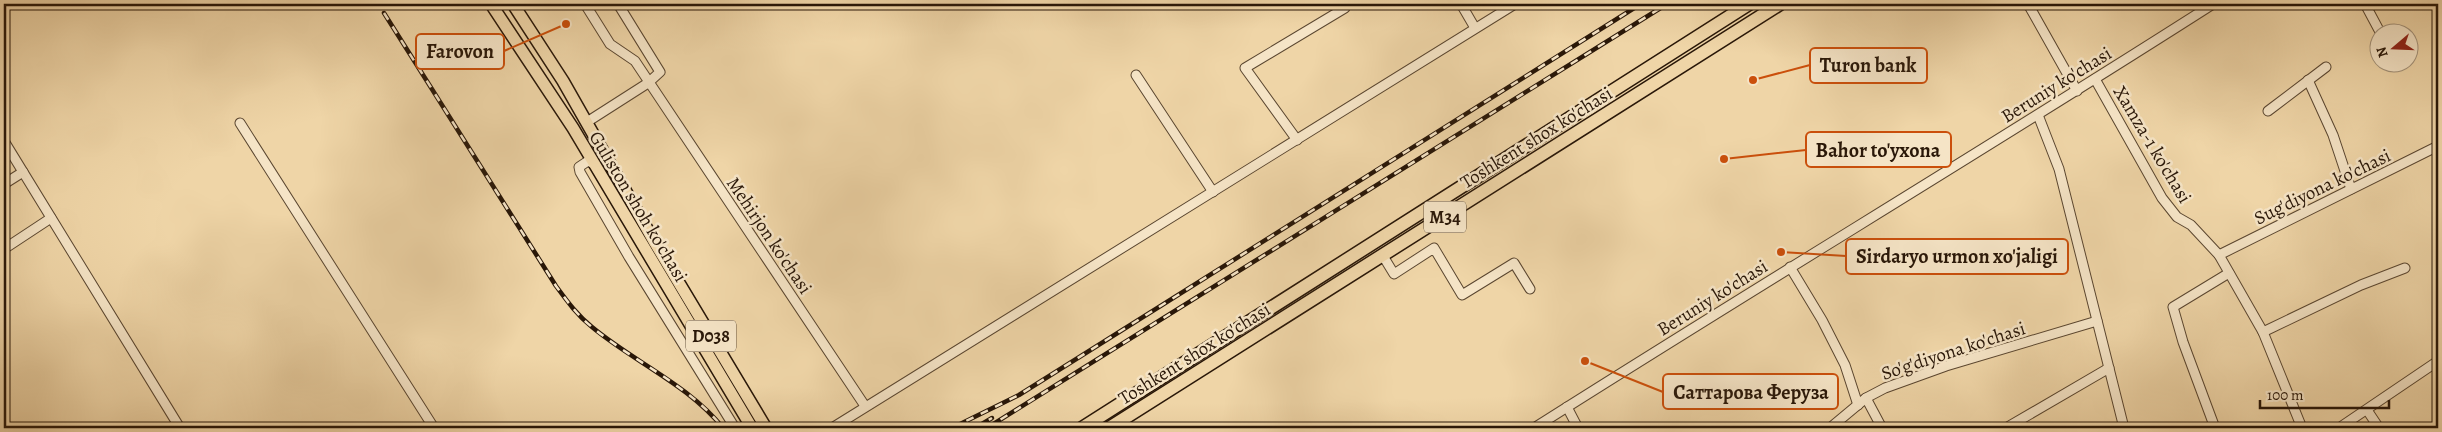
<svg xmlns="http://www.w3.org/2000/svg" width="2442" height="432" font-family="Alegreya,serif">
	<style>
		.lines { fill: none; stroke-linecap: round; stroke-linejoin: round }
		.minor-casing { stroke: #5a4630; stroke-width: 11 }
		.major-casing { stroke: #291708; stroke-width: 14 }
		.highway-casing { stroke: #291708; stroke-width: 15 }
		.minor { stroke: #f5e4c6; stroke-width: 9 }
		.major { stroke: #efd5a7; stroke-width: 11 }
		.highway { stroke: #efd5a7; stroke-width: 12 }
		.rail-casing { stroke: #291708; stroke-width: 4.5 }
		.rail { stroke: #f5e4c6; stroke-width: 2.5; stroke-dasharray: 8; stroke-linecap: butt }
		.labels { text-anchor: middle; stroke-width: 5; stroke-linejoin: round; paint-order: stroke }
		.shield { fill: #f5e4c6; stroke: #665441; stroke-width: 1 }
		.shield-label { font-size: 18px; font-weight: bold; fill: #291708 }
		.street-label { font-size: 19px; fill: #291708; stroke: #f5e4c6 }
		.leader { fill: none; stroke: #cb4f0b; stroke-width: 2 }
		.callout-dot { fill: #cb4f0b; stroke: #f5e4c6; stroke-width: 2 }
		.callout { fill: #f5e4c6; stroke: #cb4f0b; stroke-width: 2 }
		.callout-label { font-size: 20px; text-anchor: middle; font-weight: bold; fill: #291708 }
	</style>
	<rect width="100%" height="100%" fill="#efd5a7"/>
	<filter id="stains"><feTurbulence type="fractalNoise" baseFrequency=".004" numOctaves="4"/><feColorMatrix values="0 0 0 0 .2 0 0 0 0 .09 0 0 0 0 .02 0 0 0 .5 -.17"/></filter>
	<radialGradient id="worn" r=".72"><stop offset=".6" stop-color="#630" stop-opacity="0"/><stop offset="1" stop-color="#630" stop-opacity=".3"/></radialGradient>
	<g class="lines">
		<!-- minor casing -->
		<g class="minor-casing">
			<g id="minor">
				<path d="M585,4L610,44L635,61L865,406"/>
				<path d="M1461,4L1475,28"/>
				<path d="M2028,4L2077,91"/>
				<path d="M2365,4L2380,32"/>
				<path d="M1136,75L1213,192"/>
				<path d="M2095,79L2162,198L2177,217L2191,225L2219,255L2263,332L2302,428"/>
				<path d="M2308,80L2333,135L2351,189"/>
				<path d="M2268,111L2326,67"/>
				<path d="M2038,115L2059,169L2124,428"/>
				<path d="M587,122L648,83L660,72L618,4"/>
				<path d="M240,123L434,428"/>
				<path d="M1297,140L1245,68L1345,8"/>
				<path d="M4,141L180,428"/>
				<path d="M594,164L588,161L579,167L580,172L629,257L735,428"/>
				<path d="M4,184L23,172"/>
				<path d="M4,249L51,218"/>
				<path d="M2219,255L2438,146"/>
				<path d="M1383,256L1394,274L1434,248L1462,295L1514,263L1530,289"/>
				<path d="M1790,267L1822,320L1845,365L1858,405"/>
				<path d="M2263,332L2361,285L2405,268"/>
				<path d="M1866,398L1882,428"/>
				<path d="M1567,407L1578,428"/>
				<path d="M2367,410L2379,428"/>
				<path d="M832,428L1515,4"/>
				<path d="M1534,428C1759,285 1988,148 2213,4"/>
				<path d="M1830,428L1866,398L1885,388L1946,366L2097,321"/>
				<path d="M2006,428L2109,368"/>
				<path d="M2215,428L2183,342L2173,307L2229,273"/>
				<path d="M2339,428L2438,361"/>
			</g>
		</g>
		<!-- major casing -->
		<g class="major-casing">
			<g id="major">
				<path d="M491,4L573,128L752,428"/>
				<path d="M513,4L563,81L655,243L766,428"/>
			</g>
		</g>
		<!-- highway casing -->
		<g class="highway-casing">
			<g id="highway">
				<path d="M1082,428L1749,4"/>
				<path d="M1109,428L1780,4"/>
			</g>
		</g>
		<!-- minor -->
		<use href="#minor" class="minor"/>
		<!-- major -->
		<use href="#major" class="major"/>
		<!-- highway -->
		<use href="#highway" class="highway"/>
		<!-- rail casing -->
		<g class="rail-casing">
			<g id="rail">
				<path d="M384,13L556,286C567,301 577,315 592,327C634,362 689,385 723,428"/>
				<path d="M952,428L1019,395L1639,5"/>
				<path d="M975,428L992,418"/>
				<path d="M987,428L1667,4"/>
			</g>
		</g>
		<!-- rail -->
		<use href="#rail" class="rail"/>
	</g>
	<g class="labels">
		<!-- shield labels -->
		<g class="shield">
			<rect x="1424" y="201.5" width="42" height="31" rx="4"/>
			<rect x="686" y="320.5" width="50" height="31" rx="4"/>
		</g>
		<g class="shield-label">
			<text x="1445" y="223">M34</text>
			<text x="711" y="342">D038</text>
		</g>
		<!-- street labels -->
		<g class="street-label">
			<text transform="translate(2056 84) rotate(-32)" y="7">Beruniy ko'chasi</text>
			<text transform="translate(1536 137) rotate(-32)" y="7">Toshkent shox ko'chasi</text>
			<text transform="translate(2153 144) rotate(59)" y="7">Xamza-1 ko'chasi</text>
			<text transform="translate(2322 186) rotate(-26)" y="7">Sug'diyona ko'chasi</text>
			<text transform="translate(639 206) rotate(59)" y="7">Guliston shoh ko'chasi</text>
			<text transform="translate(770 235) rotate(56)" y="7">Mehirjon ko'chasi</text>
			<text transform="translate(1712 297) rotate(-32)" y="7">Beruniy ko'chasi</text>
			<text transform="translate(1953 350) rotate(-18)" y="7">So'g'diyona ko'chasi</text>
			<text transform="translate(1194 353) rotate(-32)" y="7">Toshkent shox ko'chasi</text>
		</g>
	</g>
	<!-- callouts -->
	<path class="leader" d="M566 24L504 51M1753 80L1810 65M1724 159L1806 150M1781 252L1846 256M1585 361L1663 392"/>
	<g class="callout-dot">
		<circle cx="566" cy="24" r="5"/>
		<circle cx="1753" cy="80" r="5"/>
		<circle cx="1724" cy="159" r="5"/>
		<circle cx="1781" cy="252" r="5"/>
		<circle cx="1585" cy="361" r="5"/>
	</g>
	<g class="callout">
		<rect x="416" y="34" width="88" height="35" rx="5"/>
		<rect x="1810" y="48" width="117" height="35" rx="5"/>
		<rect x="1806" y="132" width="145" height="35" rx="5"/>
		<rect x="1846" y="239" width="222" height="35" rx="5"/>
		<rect x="1663" y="374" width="175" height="35" rx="5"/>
	</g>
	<g class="callout-label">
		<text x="460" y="58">Farovon</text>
		<text x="1868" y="72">Turon bank</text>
		<text x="1878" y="157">Bahor to'yxona</text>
		<text x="1957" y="263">Sirdaryo urmon xo'jaligi</text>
		<text x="1751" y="399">Саттарова Феруза</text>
	</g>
	<!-- margin -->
	<rect width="2442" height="432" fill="none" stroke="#efd5a7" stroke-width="20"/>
	<rect x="5" y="5" width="2432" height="422" fill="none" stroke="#291708" stroke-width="2.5"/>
	<rect x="10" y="10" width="2422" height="412" fill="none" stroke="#291708"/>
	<!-- north arrow -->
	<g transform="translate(2394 48) rotate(251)"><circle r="24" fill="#f5e4c6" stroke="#a3927a"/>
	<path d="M0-4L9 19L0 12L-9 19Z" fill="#8f2418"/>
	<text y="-8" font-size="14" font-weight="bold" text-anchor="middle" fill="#291708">N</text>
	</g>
	<!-- scale -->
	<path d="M2260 400v8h129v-8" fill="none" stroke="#291708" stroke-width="2.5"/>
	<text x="2267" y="400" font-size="15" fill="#291708" stroke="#f5e4c6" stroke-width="4" paint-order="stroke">100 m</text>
	<rect width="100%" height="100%" filter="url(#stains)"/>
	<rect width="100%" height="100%" fill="url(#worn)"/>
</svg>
